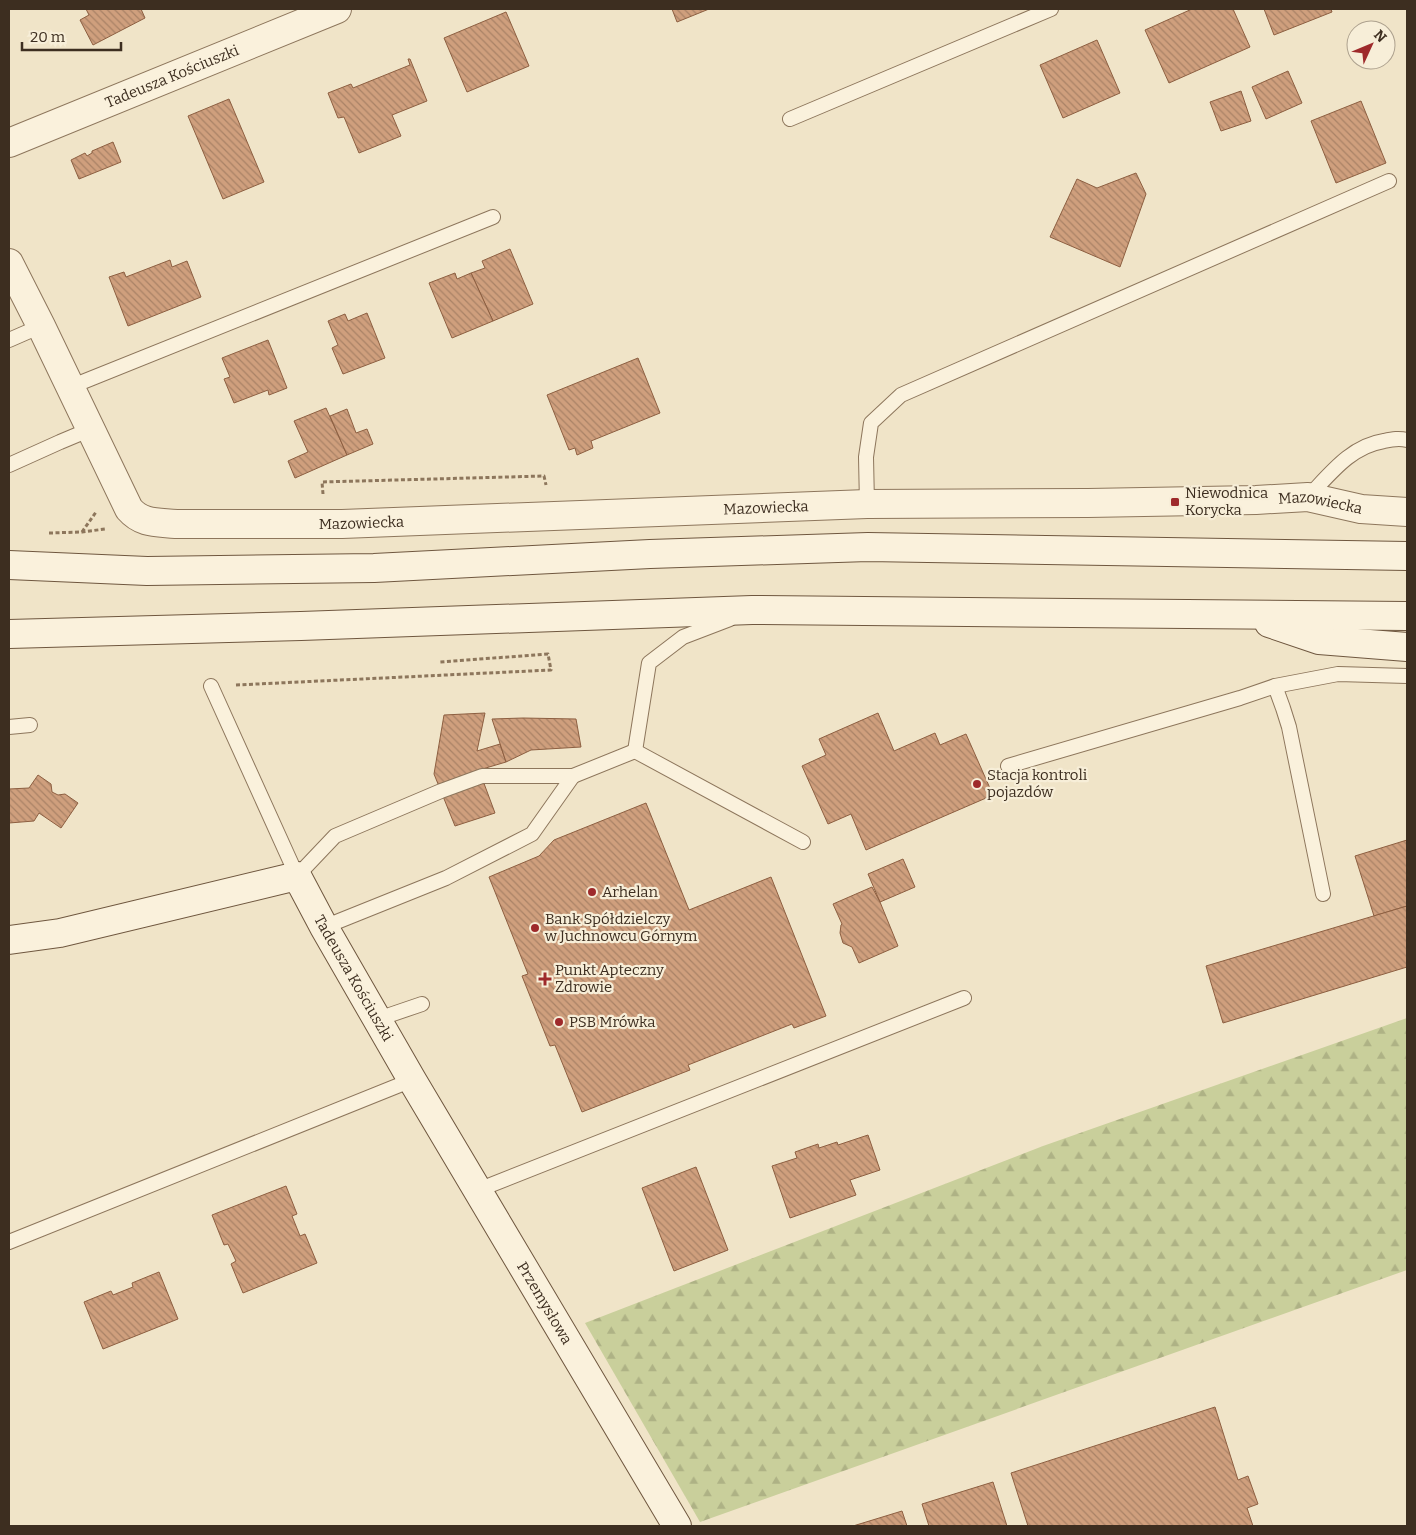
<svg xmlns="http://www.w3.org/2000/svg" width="1416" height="1535" font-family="Bitter,serif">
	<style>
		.forest { fill: url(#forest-firs) }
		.building { fill: url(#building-back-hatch); stroke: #8d5f41 }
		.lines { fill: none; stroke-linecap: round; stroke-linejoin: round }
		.lane-casing { stroke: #8d765c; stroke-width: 16 }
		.street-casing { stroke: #8d765c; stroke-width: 30 }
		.secondary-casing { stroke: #6f573f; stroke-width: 30 }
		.path { stroke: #8d765c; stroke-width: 3; stroke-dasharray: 4 2.5; stroke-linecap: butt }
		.lane { stroke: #faf1dc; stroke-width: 14 }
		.street { stroke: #faf1dc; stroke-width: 28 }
		.secondary { stroke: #faf1dc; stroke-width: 28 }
		.poi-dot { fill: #9e2a2b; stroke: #f7eed8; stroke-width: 2 }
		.labels { text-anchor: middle; stroke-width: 4.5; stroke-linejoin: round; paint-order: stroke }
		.street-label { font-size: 15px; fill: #3d2e20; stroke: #f7eed8 }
		.poi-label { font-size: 15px; fill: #3d2e20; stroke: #f7eed8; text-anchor: start }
	</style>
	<defs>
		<pattern id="forest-firs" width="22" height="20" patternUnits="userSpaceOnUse" patternTransform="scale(1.25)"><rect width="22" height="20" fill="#c9cf9b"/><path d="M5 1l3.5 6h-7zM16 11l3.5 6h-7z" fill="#aeb285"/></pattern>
		<pattern id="building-back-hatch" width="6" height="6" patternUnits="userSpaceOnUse" patternTransform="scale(1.25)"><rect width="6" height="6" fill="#cf9f7d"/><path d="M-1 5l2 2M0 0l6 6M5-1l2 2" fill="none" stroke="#a98266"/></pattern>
	</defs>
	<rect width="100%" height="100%" fill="#f0e4c8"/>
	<!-- forest -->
	<path class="forest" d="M1407,1018V1270L700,1522L585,1323L1043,1146Z"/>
	<!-- building -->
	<g class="building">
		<path d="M86,9H141L145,18L93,45L80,20L89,15Z"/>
		<path d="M672,9H709L677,22Z"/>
		<path d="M1192,9H1233L1250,47L1169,83L1145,30Z"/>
		<path d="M1264,9H1331L1332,12L1274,35Z"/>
		<path d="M506,12L529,66L467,92L444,38Z"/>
		<path d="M1097,40L1120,93L1063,118L1040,65Z"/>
		<path d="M408,59H410L427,101L392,115L401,136L359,153L344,117L338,118L328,93L351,84L353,88L410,65Z"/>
		<path d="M1288,71L1302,103L1266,119L1252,87Z"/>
		<path d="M1241,91L1251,121L1221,131L1210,102Z"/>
		<path d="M229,99L264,182L223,199L188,116Z"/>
		<path d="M1361,101L1386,163L1336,183L1311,121Z"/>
		<path d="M113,142L121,162L79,179L71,160L85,153L87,156L92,153V151Z"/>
		<path d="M1136,173L1146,194L1120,267L1050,237L1077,179L1097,188Z"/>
		<path d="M510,249L533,304L493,321L471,273L485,268L482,261Z"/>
		<path d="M170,260L172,267L187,261L201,297L128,326L109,277L124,272L126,277Z"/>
		<path d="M455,273L457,279L471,273L493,321L452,338L429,283Z"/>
		<path d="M367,313L385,358L343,374L332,348L338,345L328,321L345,314L348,321Z"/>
		<path d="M268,340L287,388L269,395L268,390L234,403L224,379L230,377L222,358Z"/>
		<path d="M638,358L660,413L591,441L593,448L577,455L575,448L569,450L547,395Z"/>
		<path d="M326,408L347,455L295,478L288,461L308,452L294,421Z"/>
		<path d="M347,409L356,433L367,429L373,444L347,455L330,416Z"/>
		<path d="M485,713L477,751L500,744L506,762L479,770L495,813L455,826L434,774L444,715Z"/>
		<path d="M878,713L894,751L935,733L940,745L966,734L993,795L866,850L851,814L828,824L802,766L826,755L819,739Z"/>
		<path d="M523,718L576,719L581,747L531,750L506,762L492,719Z"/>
		<path d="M38,775L51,784L52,792L58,795L65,794L78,803L61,828L39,813L34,821L9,823V789L29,788Z"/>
		<path d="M646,803L689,910L771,877L826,1016L794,1028L792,1024L688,1065L690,1070L582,1112L555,1045L550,1046L522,976L528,974L489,877L539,856L554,840Z"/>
		<path d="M1407,840V906L1374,916L1355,856Z"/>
		<path d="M903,859L915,887L880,902L868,874Z"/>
		<path d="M872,887L880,902L898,946L859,963L852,947L843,943L840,933L841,925L842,924L833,904Z"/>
		<path d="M1407,906V967L1223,1023L1206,966Z"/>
		<path d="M868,1135L880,1170L850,1180L856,1195L790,1218L772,1166L797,1158L795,1152L818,1144L819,1148L837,1142L838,1145Z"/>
		<path d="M696,1167L728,1250L674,1271L642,1188Z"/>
		<path d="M286,1186L297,1214L292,1216L300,1236L305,1234L317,1263L243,1293L231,1264L236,1261L228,1244L224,1245L212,1215Z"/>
		<path d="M159,1272L178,1319L103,1349L84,1302L111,1291L113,1295L133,1287L132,1283Z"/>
		<path d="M1215,1407L1238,1480L1248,1476L1258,1504L1247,1508L1253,1526H1028L1011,1473Z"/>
		<path d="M993,1482L1007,1526H929L922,1504Z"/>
		<path d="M902,1511L907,1526H853Z"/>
	</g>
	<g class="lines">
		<!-- lane casing -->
		<g class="lane-casing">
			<g id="lane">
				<path d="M790,119L1051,9"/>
				<path d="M9,340L41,326"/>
				<path d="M70,387L493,217"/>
				<path d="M9,465L60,442L91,429"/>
				<path d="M1308,497C1330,474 1351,446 1384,441C1393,439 1399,438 1407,440"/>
				<path d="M867,504L866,457L871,423L901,395L1389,181"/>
				<path d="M211,686L297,876L335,836L441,791L482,776H573L635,751"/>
				<path d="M1275,686L1283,708L1289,727L1323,894"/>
				<path d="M9,727L30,725"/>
				<path d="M635,751L649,663L683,637L730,619"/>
				<path d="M635,751L803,842"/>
				<path d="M1008,766L1240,698L1275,686L1338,674L1407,676"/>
				<path d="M324,927L446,878L532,834L573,776"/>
				<path d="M378,1019L422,1004"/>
				<path d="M478,1190L964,998"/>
				<path d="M9,1242L412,1080"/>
			</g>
		</g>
		<!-- street casing -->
		<g class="street-casing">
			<g id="street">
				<path id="s1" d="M9,143L337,9"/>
				<path id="s2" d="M9,263L41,326L129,509C142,524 157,522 176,524H342L867,504L1088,503L1256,500L1308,497L1361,509L1407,512"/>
			</g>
		</g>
		<!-- secondary casing -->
		<g class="secondary-casing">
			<g id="secondary">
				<path d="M9,565L147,571L374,568L650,554L868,547L1407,556"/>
				<path d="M1269,623L1319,640L1407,647"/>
				<path d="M9,634L301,626L752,610L1407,616"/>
				<path id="s3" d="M9,940L60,933L297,876L324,927L412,1080L677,1526"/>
			</g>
		</g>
		<!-- path -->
		<g class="path">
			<path d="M323,494L322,482L544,476L546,485"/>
			<path d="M82,532L96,512"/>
			<path d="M49,533L82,532L105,529"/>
			<path d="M236,685L551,670L548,654L440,662"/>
		</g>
		<!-- lane -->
		<use href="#lane" class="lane"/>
		<!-- street -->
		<use href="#street" class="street"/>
		<!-- secondary -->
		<use href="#secondary" class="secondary"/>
	</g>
	<!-- markers -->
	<g class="poi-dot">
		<rect x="1170" y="497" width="10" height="10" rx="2.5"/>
		<circle cx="977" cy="784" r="5"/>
		<circle cx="592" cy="892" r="5"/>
		<circle cx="535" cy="928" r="5"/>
		<path d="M542.5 971.5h5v5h5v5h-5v5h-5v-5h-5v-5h5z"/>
		<circle cx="559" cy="1022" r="5"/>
	</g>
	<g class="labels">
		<!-- street labels -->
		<g class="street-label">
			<text dy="5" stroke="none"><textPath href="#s1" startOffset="176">Tadeusza Kościuszki</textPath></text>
			<text dy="5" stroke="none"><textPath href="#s2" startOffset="1470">Mazowiecka</textPath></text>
			<text dy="5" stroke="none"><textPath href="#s2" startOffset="915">Mazowiecka</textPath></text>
			<text dy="5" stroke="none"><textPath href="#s2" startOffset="510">Mazowiecka</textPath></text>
			<text dy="5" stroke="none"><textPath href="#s3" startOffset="412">Tadeusza Kościuszki</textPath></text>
			<text dy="5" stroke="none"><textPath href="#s3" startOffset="789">Przemysłowa</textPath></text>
		</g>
		<!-- poi labels -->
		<g class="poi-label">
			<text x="1185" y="498">Niewodnica<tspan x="1185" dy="17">Korycka</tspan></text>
			<text x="987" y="780">Stacja kontroli<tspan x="987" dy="17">pojazdów</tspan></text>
			<text x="602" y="897">Arhelan</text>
			<text x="545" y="924">Bank Spółdzielczy<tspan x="545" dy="17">w Juchnowcu Górnym</tspan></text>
			<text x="555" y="975">Punkt Apteczny<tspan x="555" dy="17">Zdrowie</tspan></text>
			<text x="569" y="1027">PSB Mrówka</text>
		</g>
	</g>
	<!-- border -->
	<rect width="1416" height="1535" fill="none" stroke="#3d2e20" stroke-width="20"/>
	<!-- north arrow -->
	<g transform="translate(1371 45) rotate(46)"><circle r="24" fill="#f7eed8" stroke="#ada18e"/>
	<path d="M0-4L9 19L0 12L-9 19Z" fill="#9e2a2b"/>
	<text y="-8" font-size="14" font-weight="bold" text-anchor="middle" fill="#3d2e20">N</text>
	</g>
	<!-- scale -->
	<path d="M22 42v8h99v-8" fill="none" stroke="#3d2e20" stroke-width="2.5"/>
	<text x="30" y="42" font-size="15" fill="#3d2e20" stroke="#f7eed8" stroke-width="4" paint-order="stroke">20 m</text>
</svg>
